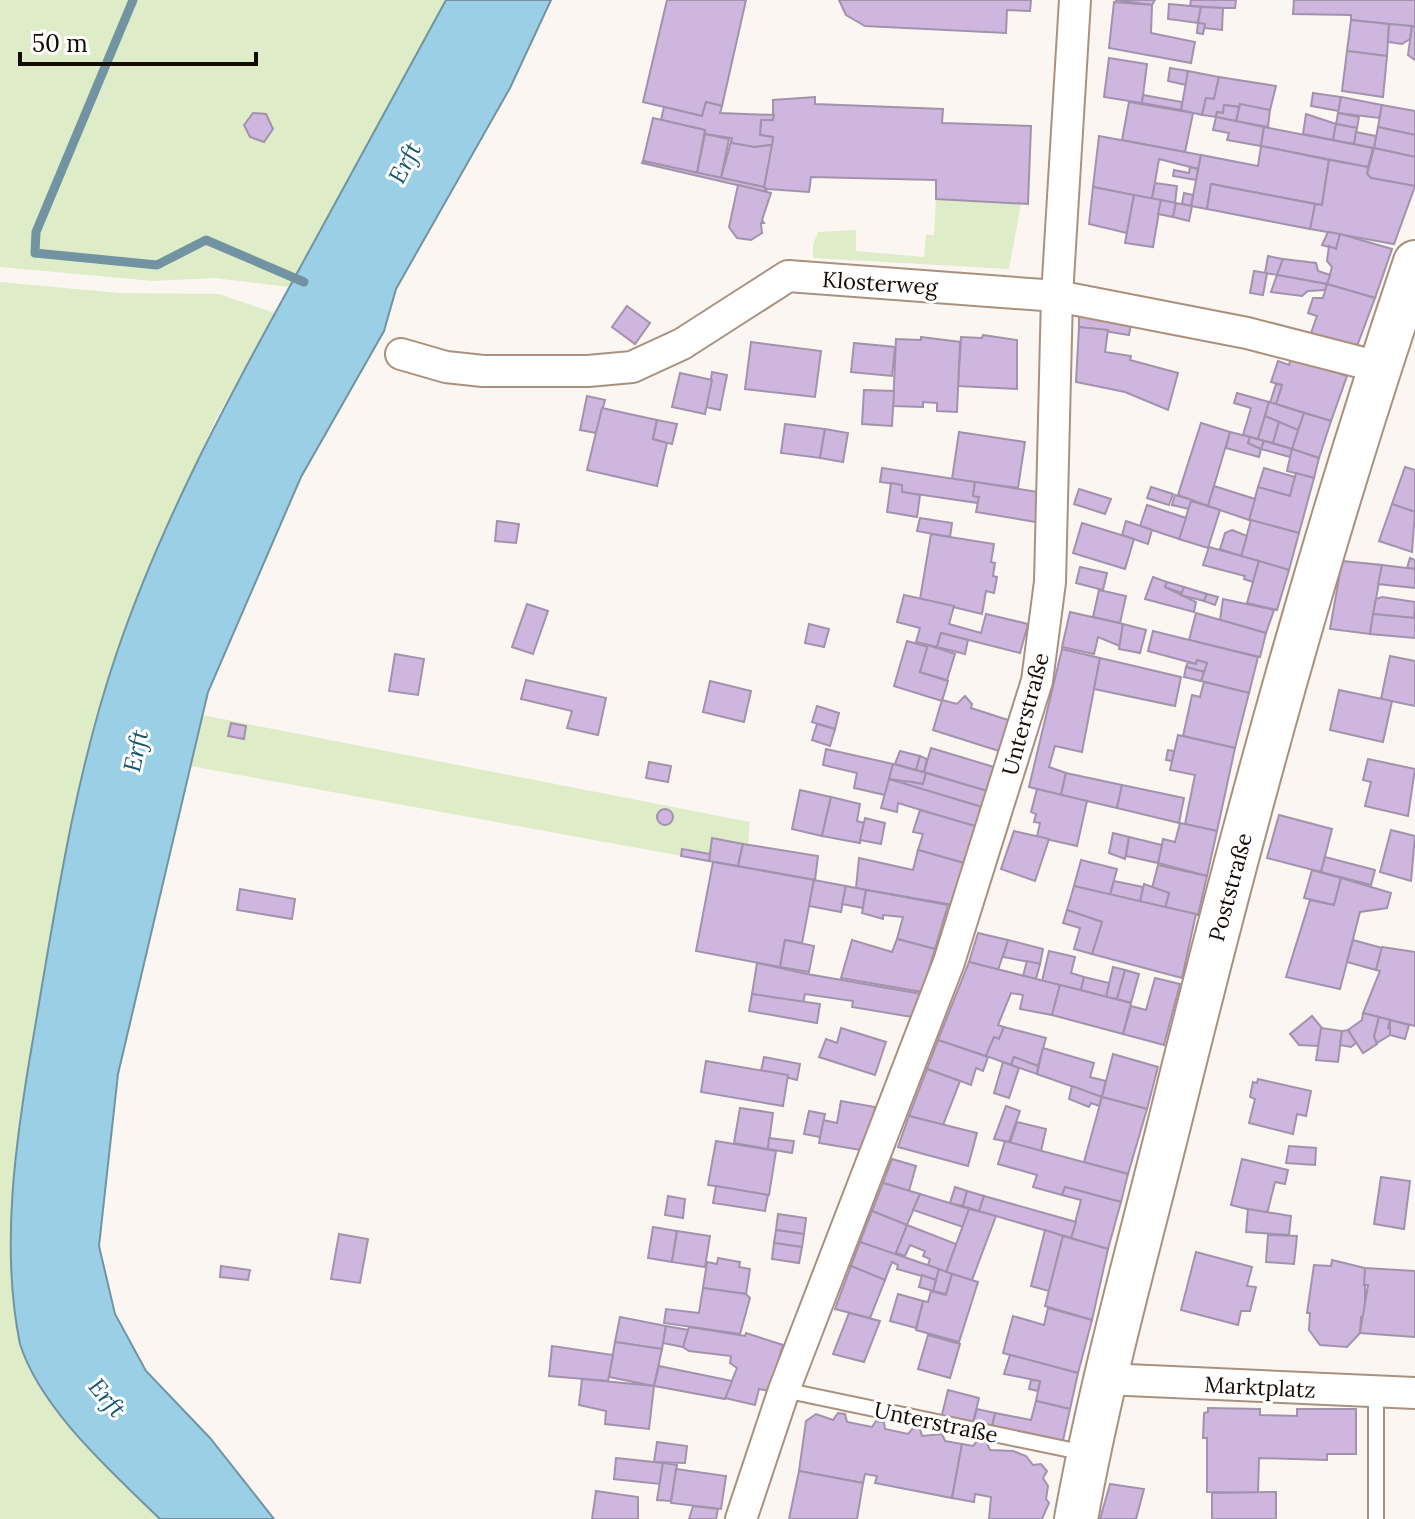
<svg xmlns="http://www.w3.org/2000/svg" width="1415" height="1519" font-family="Lora,serif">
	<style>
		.green { fill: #deedc7 }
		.water { fill: #9bcfe6; stroke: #7294a2; stroke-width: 2 }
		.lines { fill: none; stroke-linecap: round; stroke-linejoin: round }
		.stream { stroke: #7294a2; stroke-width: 9 }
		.building { fill: #cfb6df; stroke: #a292ac; stroke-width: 2 }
		.lane-casing { stroke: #aa917e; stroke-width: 18 }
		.street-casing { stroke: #aa917e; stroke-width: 34 }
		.secondary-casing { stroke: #aa917e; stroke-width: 46 }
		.lane { stroke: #fff; stroke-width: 14 }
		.street { stroke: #fff; stroke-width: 30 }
		.secondary { stroke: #fff; stroke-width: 42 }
		.labels { text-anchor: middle; stroke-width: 6; stroke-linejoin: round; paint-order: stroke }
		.street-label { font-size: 22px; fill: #140b05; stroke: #fff }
		.water-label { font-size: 24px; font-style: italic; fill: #14566e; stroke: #fff }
	</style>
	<rect width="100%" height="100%" fill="#fbf6f1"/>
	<!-- green -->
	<g class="green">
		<path d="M0,0H446L289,287L214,278L153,281L0,267Z"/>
		<path d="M936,199L1021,204L1009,269L813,258V245L818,232L856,230V251L924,257L926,235H934Z"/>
		<path d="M0,282L120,293L219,294L275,313L216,419L154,554L116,654L93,729L73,814L19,1119L20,1346L50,1401L107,1466L160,1519H0Z"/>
		<path d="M202,715L750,822L748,845L713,838L709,861L190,766Z"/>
	</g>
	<!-- water -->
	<path class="water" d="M446,0H551L510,88L396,289L384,331L301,477L208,692L118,1074L99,1246L115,1314L146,1371L210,1438L274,1519H160C112,1472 41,1410 20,1344C0,1247 16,1137 33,1039C55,910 74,779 116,655C160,525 224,406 290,286C342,191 394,95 446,0Z"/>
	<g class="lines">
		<!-- stream -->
		<path class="stream" d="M133,0L36,232L35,253L157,265L206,240L304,282"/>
	</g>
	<!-- building -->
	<g class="building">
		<path d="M667,0H746L722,106L706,102L702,116L643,102Z"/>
		<path d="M839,0H1031L1030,11L1007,10L1006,33L865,26L846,15Z"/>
		<path d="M1115,0H1155L1152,5Z"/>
		<path d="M1191,0H1236L1235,8H1223L1190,6Z"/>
		<path d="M1294,0H1415V27L1351,20V15L1293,14Z"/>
		<path d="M1114,2L1152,5L1151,33L1195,42L1191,63L1109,48Z"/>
		<path d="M1169,4L1201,7L1198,23L1168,19Z"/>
		<path d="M1201,7L1223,8L1222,30L1204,28L1205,24L1198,23Z"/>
		<path d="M1351,20L1389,24L1387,56L1347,51Z"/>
		<path d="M1198,23L1205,24L1203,34L1197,33Z"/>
		<path d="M1389,24L1412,26L1410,39L1402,44L1388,42Z"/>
		<path d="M1412,26L1415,27V60L1408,55Z"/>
		<path d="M1347,51L1387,56L1383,97L1342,91Z"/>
		<path d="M1109,58L1147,64L1142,103L1104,97Z"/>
		<path d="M1170,68L1188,71L1186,85L1168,81Z"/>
		<path d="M1188,71L1219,77L1214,99L1206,98L1202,115L1181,110Z"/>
		<path d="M1219,77L1276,86L1270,110L1224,105L1223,113L1217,112L1216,117L1202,115L1206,98L1214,99Z"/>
		<path d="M1313,93L1341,97L1339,111L1311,106Z"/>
		<path d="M1143,95L1182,102L1181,110L1142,103Z"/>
		<path d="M815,97V104L943,109L942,123L1031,126L1028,204L936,199V180L811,177L809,192L767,189L764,187L773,137L760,135L761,120H773V100Z"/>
		<path d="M1341,97L1382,105L1379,118L1338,113Z"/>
		<path d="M706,102L722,106L720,113L774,115L773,120H761L760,135L773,137L772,145L754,147L731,143L732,138L705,134V130L661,120L664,107L702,116Z"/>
		<path d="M1129,102L1193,113L1185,152L1122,140Z"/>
		<path d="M1240,104L1270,110L1268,127L1236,121Z"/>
		<path d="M1224,105L1239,107L1236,121L1216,117L1217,112L1223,113Z"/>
		<path d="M1382,105L1415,111V135L1378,127Z"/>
		<path d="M253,113L266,114L273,129L264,142L250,137L244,125Z"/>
		<path d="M1338,113L1359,117L1357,128L1336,124Z"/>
		<path d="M1306,114L1336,124L1333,140L1303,134Z"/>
		<path d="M1216,117L1264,127L1261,146L1227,140L1229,133L1213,130Z"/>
		<path d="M653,118L705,130L697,173L643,161Z"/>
		<path d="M1336,124L1357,128L1354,144L1333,140Z"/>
		<path d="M1264,127L1373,148L1368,167L1261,146Z"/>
		<path d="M1378,127L1415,135V157L1374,148Z"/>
		<path d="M1356,132L1376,136L1374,148L1354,144Z"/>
		<path d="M705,134L729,139L721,178L697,173Z"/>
		<path d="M1099,136L1201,155L1198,169L1159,159L1152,199L1093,187Z"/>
		<path d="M732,138L731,143L754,147L772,145L764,187L721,178Z"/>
		<path d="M1261,146L1329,160L1322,205L1211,184L1207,209L1191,206L1201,155L1258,166Z"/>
		<path d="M1374,148L1415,157V186L1371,178L1367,174Z"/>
		<path d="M1329,160L1368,167L1367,174L1371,178L1415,186L1394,244L1310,229L1315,204L1322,205Z"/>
		<path d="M643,161L764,187L767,192L642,163Z"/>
		<path d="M1190,167L1198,169L1196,180L1173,176L1174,170L1189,173Z"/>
		<path d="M1155,183L1177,186L1175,203L1152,199Z"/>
		<path d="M1211,184L1315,204L1310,229L1207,209Z"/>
		<path d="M738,185L771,193L762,220L764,223H761L762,233L751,240L737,238L729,227Z"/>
		<path d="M1093,187L1134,195L1127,233L1089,224Z"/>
		<path d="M1184,193L1193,195L1191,206L1182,204Z"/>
		<path d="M1134,195L1161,200L1153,247L1125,243Z"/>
		<path d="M1161,200L1176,203L1173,217L1158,214Z"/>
		<path d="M1176,203L1192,206L1189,221L1173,217Z"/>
		<path d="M1328,232L1340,234L1336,249L1322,245Z"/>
		<path d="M1340,234L1392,249L1375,298L1327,284L1332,267L1327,261L1329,246L1336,249Z"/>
		<path d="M1268,256L1283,259L1277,275L1265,273Z"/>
		<path d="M1283,259L1316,263L1318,271L1330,275L1327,284L1277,275Z"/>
		<path d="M1254,271L1267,273L1263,295L1250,293Z"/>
		<path d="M1277,275L1327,284L1325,290L1308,291L1302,296L1271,292Z"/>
		<path d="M1327,284L1375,298L1357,346L1310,336L1317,316L1308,313L1313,298H1323Z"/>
		<path d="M627,306L650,323L635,344L612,327Z"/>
		<path d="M1079,310L1132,318L1129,335L1079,327Z"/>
		<path d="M1079,327L1108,330L1105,352L1131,356L1130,360L1178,373L1168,410L1125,392L1076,382Z"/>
		<path d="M983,335L1017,340V389L958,386L961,337L982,338Z"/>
		<path d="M921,337L960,342L957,412L937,411V403L923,402V407L893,406L896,339L921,340Z"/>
		<path d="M751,342L821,351L815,397L745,389Z"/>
		<path d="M854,343L895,347L892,376L851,372Z"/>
		<path d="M1291,357L1347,376L1331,421L1276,404L1282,385L1271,382L1278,361L1289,365Z"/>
		<path d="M712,372L727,375L720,410L706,407Z"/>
		<path d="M680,373L712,380L705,414L672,407Z"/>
		<path d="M1276,384L1282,385L1276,404L1270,403Z"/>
		<path d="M864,390L894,391L892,426L862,424Z"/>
		<path d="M1237,393L1269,402L1258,439L1243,435L1251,408L1234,403Z"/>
		<path d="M587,396L605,400L596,433L580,430Z"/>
		<path d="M1269,402L1304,413L1298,430L1265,416Z"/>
		<path d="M602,408L657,420L653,439L667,443L657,486L587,470Z"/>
		<path d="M1304,413L1331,421L1319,458L1292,449Z"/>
		<path d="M1265,416L1279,422L1273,443L1258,439Z"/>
		<path d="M657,420L677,424L672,444L653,439Z"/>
		<path d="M1279,422L1298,430L1292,449L1273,443Z"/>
		<path d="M1201,423L1230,432L1208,506L1178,495Z"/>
		<path d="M785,424L825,429L820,458L781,453Z"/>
		<path d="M825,429L848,433L843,462L820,458Z"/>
		<path d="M959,432L1025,442L1018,488L952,479Z"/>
		<path d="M1230,432L1250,437L1248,443L1261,449L1259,457L1226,448Z"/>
		<path d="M1250,437L1264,441L1261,449L1248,443Z"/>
		<path d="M1264,441L1292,449L1290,457L1261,449Z"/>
		<path d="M1292,449L1319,458L1314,478L1287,471Z"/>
		<path d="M1405,467L1415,470V512L1392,504Z"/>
		<path d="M882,468L975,482L973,496L979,497L978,503L902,492V485L880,482Z"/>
		<path d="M1264,468L1295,477L1290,496L1258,487Z"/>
		<path d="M1296,473L1314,478L1299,533L1249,520L1258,487L1290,496Z"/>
		<path d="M975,482L1038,492L1036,522L976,512L979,497L973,496Z"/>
		<path d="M891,483L902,485V492L920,495L917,517L887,512Z"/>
		<path d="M1214,486L1255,499L1249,520L1208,506Z"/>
		<path d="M1151,487L1173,494L1169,505L1147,498Z"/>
		<path d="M1079,489L1111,499L1105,514L1074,504Z"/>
		<path d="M1175,495L1192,500L1189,509L1172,505Z"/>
		<path d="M1191,501L1220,510L1208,548L1179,539Z"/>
		<path d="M1392,504L1415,512L1412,552L1379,541Z"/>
		<path d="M1147,505L1186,518L1179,539L1140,526Z"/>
		<path d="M920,518L952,523L950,537L917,531Z"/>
		<path d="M1251,520L1299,533L1289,570L1241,556Z"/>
		<path d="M497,521L519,524L516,543L495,541Z"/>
		<path d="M1126,521L1152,530L1148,544L1122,535Z"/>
		<path d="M1082,523L1134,539L1125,569L1073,553Z"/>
		<path d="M1232,530L1247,536L1241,556L1220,549L1225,533Z"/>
		<path d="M931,534L994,544L991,562L995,563L993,576L997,577L994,593L986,591L982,614L920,599Z"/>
		<path d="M1209,547L1259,561L1253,582L1244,579L1245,576L1203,565Z"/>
		<path d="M1410,558L1415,560V569L1407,568Z"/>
		<path d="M1259,561L1289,570L1277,610L1247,603Z"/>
		<path d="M1342,561L1382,565L1370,634L1330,629Z"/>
		<path d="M1382,565L1415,569V588L1378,584Z"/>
		<path d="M1080,567L1107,573L1103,590L1076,583Z"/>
		<path d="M1153,577L1167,582L1165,587L1196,602L1194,612L1145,599Z"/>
		<path d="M1167,582L1184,587L1182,593L1165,587Z"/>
		<path d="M1184,587L1207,594L1204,601L1181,595Z"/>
		<path d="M1099,590L1126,596L1120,623L1093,617Z"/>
		<path d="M1207,594L1218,597L1215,605L1204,601Z"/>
		<path d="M904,595L954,606L949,624L981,633L986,614L1028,624L1020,653L941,633L937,647L916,642L920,628L897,622Z"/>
		<path d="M1382,597L1415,602L1414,618L1373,614L1376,599Z"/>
		<path d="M1223,599L1274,610L1266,633L1220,620Z"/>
		<path d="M527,604L548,611L533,654L512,647Z"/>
		<path d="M1070,612L1123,624L1120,646L1098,637L1094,654L1062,647Z"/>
		<path d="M1196,613L1266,633L1260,657L1189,640Z"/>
		<path d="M1373,614L1414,618L1415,616V638L1370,634Z"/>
		<path d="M809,624L829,629L824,647L805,643Z"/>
		<path d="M1123,624L1146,630L1140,653L1119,649Z"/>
		<path d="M1153,631L1258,657L1249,693L1201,681L1207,663L1197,660L1196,664L1148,651Z"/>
		<path d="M941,633L968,640L965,654L937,647Z"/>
		<path d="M907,641L928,647L920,672L948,681L942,701L894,686Z"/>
		<path d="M928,645L955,654L947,680L920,672Z"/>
		<path d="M1062,649L1100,658L1082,752L1055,746L1049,767L1066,773L1061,795L1029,787Z"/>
		<path d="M395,654L424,659L418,695L389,691Z"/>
		<path d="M1390,656L1415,661V706L1381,699Z"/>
		<path d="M1100,658L1181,677L1175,706L1094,689Z"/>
		<path d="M1197,660L1207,663L1204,672L1186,667L1188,662L1196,664Z"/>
		<path d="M1186,667L1204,672L1201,681L1184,677Z"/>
		<path d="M526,680L606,698L598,735L567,728L572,711L521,699Z"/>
		<path d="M710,681L751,691L744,722L703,712Z"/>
		<path d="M1204,682L1249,693L1235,748L1183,736L1192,695L1200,697Z"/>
		<path d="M1339,690L1392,701L1383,742L1330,730Z"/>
		<path d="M965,696L972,704L971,708L1011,721L1002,752L933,730L942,700L957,704Z"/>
		<path d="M817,706L839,713L835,729L812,722Z"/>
		<path d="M231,723L246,726L244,739L228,736Z"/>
		<path d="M817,724L835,729L830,746L812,740Z"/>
		<path d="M1178,735L1235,748L1217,831L1185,824L1195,775L1170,770Z"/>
		<path d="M931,748L994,767L987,791L924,772Z"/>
		<path d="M826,749L893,764L885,795L854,788L857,773L823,765Z"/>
		<path d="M1168,750L1174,751L1172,761L1166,760Z"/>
		<path d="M900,751L920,756L916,770L895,764Z"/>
		<path d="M920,756L927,759L924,772L916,770Z"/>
		<path d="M1368,759L1415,769L1408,816L1365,806L1371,782L1363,780Z"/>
		<path d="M649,762L671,766L668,782L646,778Z"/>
		<path d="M893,764L926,773L923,784L889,779Z"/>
		<path d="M926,773L987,791L982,807L904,784L906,781L923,784Z"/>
		<path d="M1066,773L1122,785L1117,808L1061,795Z"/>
		<path d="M889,779L982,807L977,827L898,803L897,812L881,808Z"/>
		<path d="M1122,785L1184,798L1179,823L1117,808Z"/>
		<path d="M1037,789L1087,801L1077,846L1037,837L1040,823L1034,822L1036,814L1031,812Z"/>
		<path d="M800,790L831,797L822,836L792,829Z"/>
		<path d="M831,797L860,804L857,821L864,823L860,843L822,836Z"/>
		<circle cx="665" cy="817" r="8"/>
		<path d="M920,810L975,826L964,863L918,850L923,834L913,832Z"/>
		<path d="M1279,815L1332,829L1321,872L1267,858Z"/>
		<path d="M865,818L885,823L881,844L860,840Z"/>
		<path d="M1180,823L1217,831L1207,876L1158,863L1163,839L1175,842Z"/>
		<path d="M1391,830L1415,836L1411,881L1380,872Z"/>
		<path d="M1014,831L1049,839L1035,881L1001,869Z"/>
		<path d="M1113,833L1129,837L1125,859L1109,853Z"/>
		<path d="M1129,837L1162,845L1158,863L1126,856Z"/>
		<path d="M712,838L743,844L738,866L709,861Z"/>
		<path d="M743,844L818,856L815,880L738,866Z"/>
		<path d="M682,849L710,854L709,861L681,856Z"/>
		<path d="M918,850L964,863L953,905L856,888L859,858L913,870Z"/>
		<path d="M1325,857L1375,870L1371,885L1321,872Z"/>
		<path d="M1081,860L1117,869L1110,895L1074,886Z"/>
		<path d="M713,862L814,880L802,943L785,940L780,967L696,951Z"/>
		<path d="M1158,865L1207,876L1198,915L1165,908L1169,893L1152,888Z"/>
		<path d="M1312,870L1341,878L1334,905L1304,898Z"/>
		<path d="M1341,878L1391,893L1387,908L1360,912L1340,989L1286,977L1310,900L1334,905Z"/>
		<path d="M814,880L846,886L841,912L809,906Z"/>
		<path d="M1114,881L1143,887L1140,902L1110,895Z"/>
		<path d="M1144,884L1169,893L1165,908L1140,902Z"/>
		<path d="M846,886L866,890L863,908L842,904Z"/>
		<path d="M1074,886L1196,914L1182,978L1092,954L1102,922L1067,910Z"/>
		<path d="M240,889L295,899L292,919L237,910Z"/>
		<path d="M866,890L948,905L935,949L897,939L903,917L883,915V919L862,913Z"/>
		<path d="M1067,910L1102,922L1092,954L1074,949L1080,928L1063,923Z"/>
		<path d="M978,933L1008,940L998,970L969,962Z"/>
		<path d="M897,939L935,949L922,992L841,978L852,940L892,952Z"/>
		<path d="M785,940L814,946L809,972L780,967Z"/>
		<path d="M1008,940L1043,949L1040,964L1003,957Z"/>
		<path d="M1353,940L1382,948L1376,970L1347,962Z"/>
		<path d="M1382,947L1415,952V1026L1363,1013L1380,971L1376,970Z"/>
		<path d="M1049,951L1075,957L1071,973L1084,977L1081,990L1042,981Z"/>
		<path d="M1027,961L1040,964L1036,979L1023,976Z"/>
		<path d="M969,962L1060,985L1052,1015L1020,1009L1023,995L1011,993L998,1025L1004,1027L999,1039L994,1037L986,1056L938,1040Z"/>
		<path d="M757,963L807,974L922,994L912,1017L852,1007L853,1001L805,994L803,1003L752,994Z"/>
		<path d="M1113,967L1125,970L1117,999L1106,997Z"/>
		<path d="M1125,970L1139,974L1131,1003L1117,999Z"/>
		<path d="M1084,977L1109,983L1106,997L1081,990Z"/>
		<path d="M1155,978L1180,984L1164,1045L1123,1034L1131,1006L1146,1010Z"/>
		<path d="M1060,985L1131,1003L1123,1034L1052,1015Z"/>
		<path d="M752,994L820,1004L817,1023L749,1011Z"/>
		<path d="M1363,1013L1379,1017L1374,1037L1377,1044L1363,1053L1348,1030L1362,1020Z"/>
		<path d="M1312,1016L1322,1028L1318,1046L1299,1045L1290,1034Z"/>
		<path d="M1379,1017L1390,1020L1388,1028L1391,1029L1390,1035L1377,1043L1374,1037Z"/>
		<path d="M1390,1020L1409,1025L1405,1039L1390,1035Z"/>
		<path d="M1004,1027L1046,1038L1038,1066L1014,1057L1011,1065L986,1056L994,1037L999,1039Z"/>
		<path d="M841,1028L886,1042L875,1075L819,1057L826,1039L837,1043Z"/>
		<path d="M1321,1028L1342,1031L1338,1062L1316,1060Z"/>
		<path d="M1348,1030L1356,1043L1351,1047L1340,1045L1342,1031Z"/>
		<path d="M938,1040L988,1057L983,1071L976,1068L971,1085L927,1069Z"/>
		<path d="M1043,1048L1094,1063L1090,1077L1106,1081L1102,1097L1037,1074Z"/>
		<path d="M1113,1054L1158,1067L1147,1109L1102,1097Z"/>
		<path d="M764,1057L800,1064L797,1080L761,1071Z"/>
		<path d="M1014,1057L1038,1066L1037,1074L1011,1065Z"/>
		<path d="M706,1061L788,1075L783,1106L701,1092Z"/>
		<path d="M1003,1062L1019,1068L1009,1098L994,1093Z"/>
		<path d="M927,1069L960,1081L943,1125L909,1116Z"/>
		<path d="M1258,1079L1311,1091L1306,1116L1297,1114L1293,1134L1249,1123L1255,1099L1250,1097L1253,1082L1257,1083Z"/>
		<path d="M1072,1086L1102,1097L1099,1106L1091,1103L1089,1107L1069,1099Z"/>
		<path d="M1102,1097L1147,1109L1128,1174L1084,1162Z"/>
		<path d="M841,1101L875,1107L867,1151L819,1143L823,1120L837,1123Z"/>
		<path d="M1006,1106L1020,1111L1009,1142L994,1139Z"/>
		<path d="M740,1108L773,1113L768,1149L734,1143Z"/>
		<path d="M809,1111L825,1114L820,1137L804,1134Z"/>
		<path d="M909,1116L977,1133L968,1166L898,1147Z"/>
		<path d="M1017,1122L1046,1129L1041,1151L1010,1143Z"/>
		<path d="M769,1138L794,1141L792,1153L768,1149Z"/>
		<path d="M716,1141L776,1151L769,1195L708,1185Z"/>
		<path d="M1005,1141L1128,1174L1121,1202L1065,1187L1062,1195L1033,1187L1037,1175L998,1164Z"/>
		<path d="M1289,1146L1316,1148L1315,1165L1286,1163Z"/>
		<path d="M892,1159L916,1166L909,1191L883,1183Z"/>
		<path d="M1242,1159L1288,1170L1285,1184L1275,1182L1267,1214L1231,1205Z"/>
		<path d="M1381,1177L1410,1181L1404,1229L1374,1224Z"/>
		<path d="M883,1183L920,1194L907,1225L872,1211Z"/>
		<path d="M716,1186L768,1195L765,1211L713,1203Z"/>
		<path d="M955,1187L967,1191L963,1206L950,1203Z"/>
		<path d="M1065,1187L1121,1202L1108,1249L1071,1238L1081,1200L1062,1195Z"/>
		<path d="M967,1191L984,1196L979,1211L963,1206Z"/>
		<path d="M920,1194L969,1209L963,1227L913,1210Z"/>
		<path d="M668,1196L685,1199L683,1218L665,1215Z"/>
		<path d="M984,1196L1076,1222L1071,1238L979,1211Z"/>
		<path d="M969,1209L996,1216L972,1280L946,1272Z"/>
		<path d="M1248,1209L1291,1216L1289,1235L1246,1232Z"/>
		<path d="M872,1211L907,1225L895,1256L860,1242Z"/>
		<path d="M778,1214L806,1218L804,1234L776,1230Z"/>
		<path d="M907,1225L956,1244L946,1272L928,1265L930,1259L923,1256L925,1251L910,1245L905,1256L896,1253Z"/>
		<path d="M653,1227L677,1231L672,1262L648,1258Z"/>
		<path d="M776,1230L804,1234L802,1247L774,1243Z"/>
		<path d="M1045,1230L1063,1236L1049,1291L1031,1286Z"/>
		<path d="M677,1231L710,1236L705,1267L672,1262Z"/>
		<path d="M339,1234L368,1239L360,1283L331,1279Z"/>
		<path d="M1268,1235L1297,1236L1294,1264L1266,1262Z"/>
		<path d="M1063,1236L1108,1249L1092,1320L1045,1306Z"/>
		<path d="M860,1242L939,1269L936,1280L897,1269L898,1265L892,1262L885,1280L851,1266Z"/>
		<path d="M774,1243L802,1247L799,1263L772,1259Z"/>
		<path d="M1196,1252L1252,1267L1247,1286L1256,1287L1250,1311H1241L1238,1325L1181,1310Z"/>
		<path d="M718,1258L740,1262L739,1267L750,1269L746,1294L703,1288L707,1262L717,1264Z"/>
		<path d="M1332,1260L1365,1268V1317H1361L1360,1333L1347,1347L1320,1345L1309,1330L1310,1313H1307L1314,1265L1331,1266Z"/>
		<path d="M221,1266L250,1270L248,1280L220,1277Z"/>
		<path d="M851,1266L885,1280L870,1318L835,1309Z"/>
		<path d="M1365,1268L1415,1271V1337L1360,1333L1368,1285H1364Z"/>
		<path d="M939,1269L952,1274L946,1294L933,1291Z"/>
		<path d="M952,1274L978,1282L959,1342L916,1330L923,1301L928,1302L931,1291L946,1295Z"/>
		<path d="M922,1275L936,1280L933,1291L919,1287Z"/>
		<path d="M703,1288L746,1294L750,1298L740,1334L664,1323L666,1309L699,1313Z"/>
		<path d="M898,1294L923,1301L916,1328L890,1321Z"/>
		<path d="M1048,1308L1092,1320L1078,1373L1003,1353L1013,1316L1044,1325Z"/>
		<path d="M849,1313L880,1321L864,1362L833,1354Z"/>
		<path d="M620,1317L666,1326L662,1349L615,1342Z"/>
		<path d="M666,1326L689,1330L683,1347L663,1343Z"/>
		<path d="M689,1327L745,1336L746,1333L783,1345L769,1391L759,1389L755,1405L725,1398L737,1368L730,1363L731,1356L689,1351L683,1347Z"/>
		<path d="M928,1335L960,1344L950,1378L918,1369Z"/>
		<path d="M615,1342L662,1349L654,1386L609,1377Z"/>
		<path d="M552,1346L613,1355L608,1381L549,1376Z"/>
		<path d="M1010,1355L1078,1373L1070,1409L1036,1401L1040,1381L1004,1374Z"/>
		<path d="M659,1366L732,1381L725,1399L654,1386Z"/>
		<path d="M582,1379L654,1386L649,1429L605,1424L606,1411L579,1405Z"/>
		<path d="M1031,1380L1040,1381L1038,1391L1029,1389Z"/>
		<path d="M948,1390L979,1398L972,1426L941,1419Z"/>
		<path d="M1036,1401L1070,1409L1062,1445L991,1430L995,1413L1031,1420Z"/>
		<path d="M1208,1408L1260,1409V1415L1297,1416V1409H1356V1454H1327V1460L1259,1458L1258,1493L1207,1492V1438H1203L1204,1413L1208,1412Z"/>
		<path d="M977,1409L995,1413L991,1430L972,1426Z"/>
		<path d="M838,1413L845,1414L847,1422L872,1427L876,1421L884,1422L885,1429L908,1434L913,1428L920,1429L922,1436L942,1434L945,1441L962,1444L952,1498L875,1483L877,1476L865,1474L863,1483L799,1471L806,1421L816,1414L833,1420Z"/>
		<path d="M978,1440L986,1441L990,1450L1013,1451L1026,1456L1033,1465L1041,1464L1047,1471L1043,1478L1048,1486L1046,1499L1049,1503L1042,1519H989L991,1497L975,1494L974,1502L952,1498L962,1444L973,1446Z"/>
		<path d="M657,1442L687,1446L685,1463L654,1462Z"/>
		<path d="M616,1458L663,1463L660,1484L614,1479Z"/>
		<path d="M663,1463L677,1465L671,1501L657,1500Z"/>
		<path d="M676,1469L726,1476L721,1509L671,1503Z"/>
		<path d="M799,1471L863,1483L857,1519H789Z"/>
		<path d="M1110,1484L1144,1489L1136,1519H1100Z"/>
		<path d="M596,1491L638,1497V1519H592Z"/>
		<path d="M1276,1492V1519H1212V1493Z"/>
		<path d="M693,1506L718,1509L716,1519H689Z"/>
	</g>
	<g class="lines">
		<!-- lane casing -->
		<g class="lane-casing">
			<g id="lane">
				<path d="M784,1390L1085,1453"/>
				<path d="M1376,1519V1392"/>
			</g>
		</g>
		<!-- street casing -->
		<g class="street-casing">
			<g id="street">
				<path d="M401,354L446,367L483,371H588L632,367L682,344L788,276L1057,296L1247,333L1379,367"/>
				<path d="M1105,1379L1415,1393"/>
				<path d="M741,1519L784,1390L949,962L1037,681L1050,582L1057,296L1075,0"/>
			</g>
		</g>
		<!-- secondary casing -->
		<g class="secondary-casing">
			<path id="secondary" d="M1076,1519C1101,1380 1140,1243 1174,1105C1244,822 1321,539 1415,262"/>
		</g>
		<!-- lane -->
		<use href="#lane" class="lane"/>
		<!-- street -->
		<use href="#street" class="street"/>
		<!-- secondary -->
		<use href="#secondary" class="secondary"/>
	</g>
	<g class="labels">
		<!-- street labels -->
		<g class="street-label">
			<text transform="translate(880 283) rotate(4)" y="8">Klosterweg</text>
			<text transform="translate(1025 714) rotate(-75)" y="8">Unterstraße</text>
			<text transform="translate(1230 887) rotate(-75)" y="8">Poststraße</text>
			<text transform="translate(1260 1387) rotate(3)" y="8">Marktplatz</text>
			<text transform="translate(936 1422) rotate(12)" y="8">Unterstraße</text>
		</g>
		<!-- water labels -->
		<g class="water-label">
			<text transform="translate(405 163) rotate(-63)" y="8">Erft</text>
			<text transform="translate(136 751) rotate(-78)" y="8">Erft</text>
			<text transform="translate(107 1398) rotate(50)" y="8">Erft</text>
		</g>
	</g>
	<!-- scale -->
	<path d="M20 52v12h236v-12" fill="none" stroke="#140b05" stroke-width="4"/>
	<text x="32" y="52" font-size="24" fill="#140b05" stroke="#ffffff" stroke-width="6" paint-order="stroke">50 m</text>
</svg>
